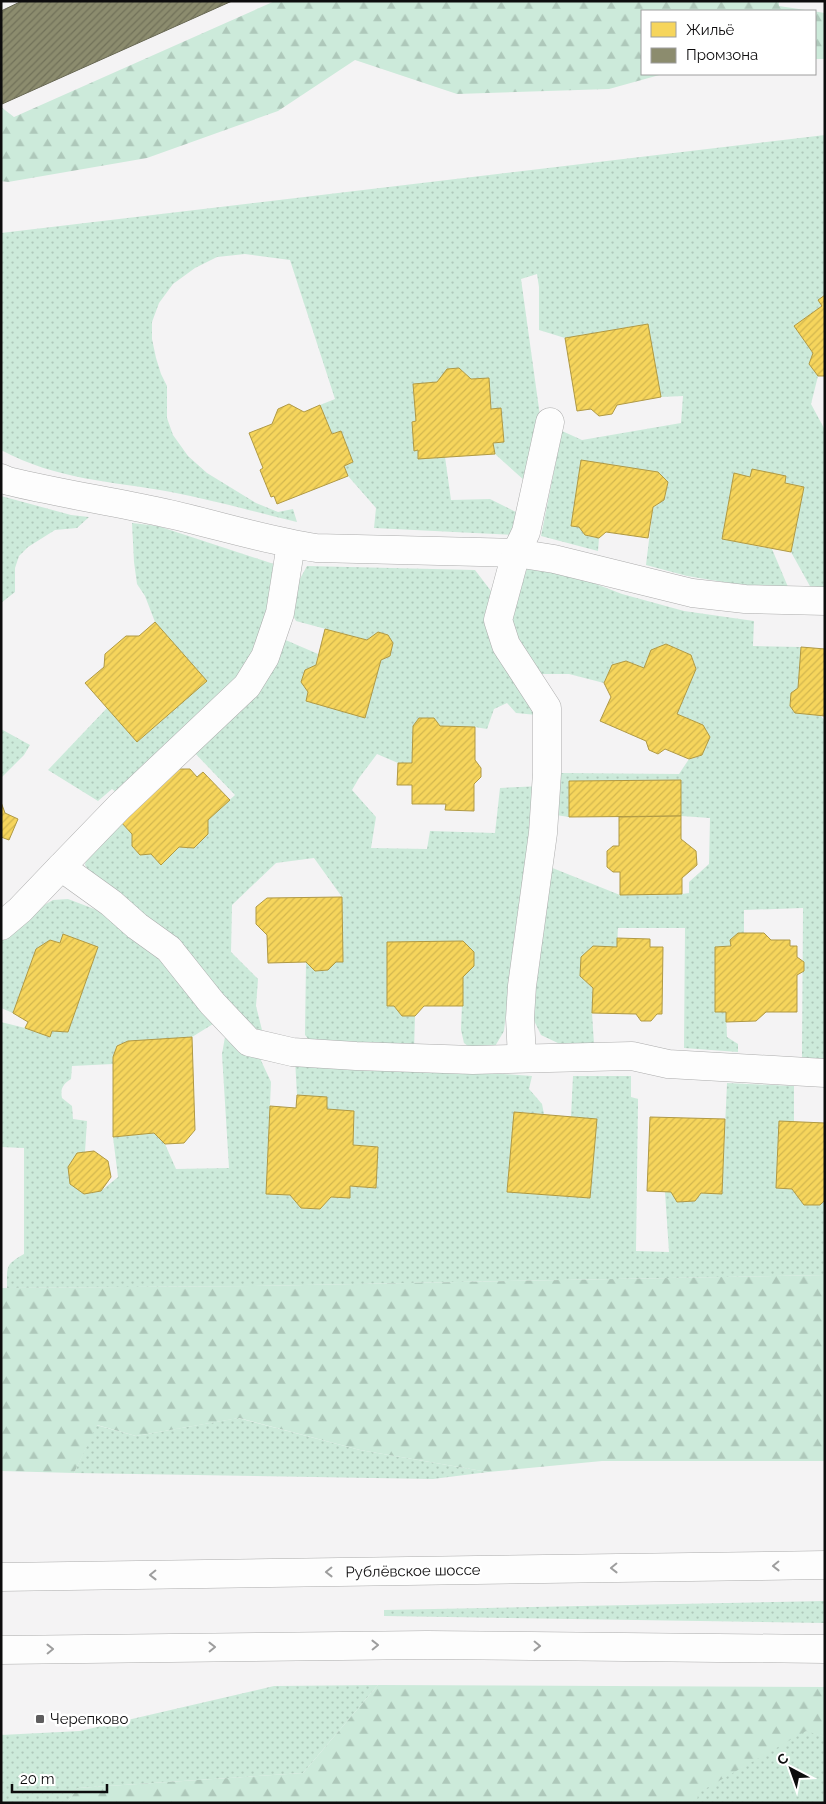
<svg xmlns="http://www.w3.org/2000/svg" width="826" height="1804" font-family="Raleway,sans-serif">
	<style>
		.grass { fill: url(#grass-dots) }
		.forest { fill: url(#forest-firs) }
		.homes { fill: url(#homes-hatch); stroke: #b09944 }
		.industry { fill: url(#industry-hatch); stroke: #666651 }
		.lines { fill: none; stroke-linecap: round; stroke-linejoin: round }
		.minor-casing { stroke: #acacac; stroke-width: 29 }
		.major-casing { stroke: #acacac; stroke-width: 29 }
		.minor { stroke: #fdfdfd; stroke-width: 28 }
		.major { stroke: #fdfdfd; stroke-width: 28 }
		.oneway { stroke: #9d9d9d }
		.poi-dot { fill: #5e5d5e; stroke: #fff; stroke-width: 2 }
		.labels { text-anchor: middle; stroke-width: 5; stroke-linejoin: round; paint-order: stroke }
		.street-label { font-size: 15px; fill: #0d0c0d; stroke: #fff }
		.poi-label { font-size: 15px; fill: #0d0c0d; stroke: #fff; text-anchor: start }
	</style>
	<defs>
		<pattern id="grass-dots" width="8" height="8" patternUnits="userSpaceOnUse" patternTransform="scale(1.25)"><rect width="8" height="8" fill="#cceada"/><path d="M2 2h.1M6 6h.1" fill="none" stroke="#aec8ba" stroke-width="1.8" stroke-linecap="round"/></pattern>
		<pattern id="forest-firs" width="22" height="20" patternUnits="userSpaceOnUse" patternTransform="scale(1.25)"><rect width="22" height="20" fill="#cceada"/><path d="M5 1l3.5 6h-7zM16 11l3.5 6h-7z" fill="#aec8ba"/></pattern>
		<pattern id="homes-hatch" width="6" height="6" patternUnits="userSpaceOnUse" patternTransform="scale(1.25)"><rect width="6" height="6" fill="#f6d55c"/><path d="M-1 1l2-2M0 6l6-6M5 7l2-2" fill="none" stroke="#d2b64f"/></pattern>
		<pattern id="industry-hatch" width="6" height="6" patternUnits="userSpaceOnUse" patternTransform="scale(1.25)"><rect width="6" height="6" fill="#8c8c6e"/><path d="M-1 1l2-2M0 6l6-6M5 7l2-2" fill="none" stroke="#717159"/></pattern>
	</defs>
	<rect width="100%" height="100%" fill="#f4f3f4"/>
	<!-- grass -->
	<g class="grass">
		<path d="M825,135V295L818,300L822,306L794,326L813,353L809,364L818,376L811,404L825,430V588H811L791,552L804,487L785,483L786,476L752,470L750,477L734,474L722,539L772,549L788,587L748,586L687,576L646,565L653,507L664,500L668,483L658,472L581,460L571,526L579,527L585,535L599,538L598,551L541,536L562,431L582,440L681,423L683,396L661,397L647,324L565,338L539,330V287L537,274L521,279L540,416L525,481L495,454L493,443L504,442L501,409H491L489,378L471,379L459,368L447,370L437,382L413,384L416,421L412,422L414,450H418V459L445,457L451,500L490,499L518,513L513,535L374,528L376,508L348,476L344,466L353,462L341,431L332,434L320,405L335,399L290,260L245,254L217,257L195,268L173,284L159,303L152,322V339L156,358L161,374L167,386V418L173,435L188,456L207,473L256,503L278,512L293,509L297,522C255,512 213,500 171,492C111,481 57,480 1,450V233Z"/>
		<path d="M1,496L71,515L89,517L77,528L55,530L28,547L19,556L15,568V592L1,603Z"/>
		<path d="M132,523L158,526L280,566L250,669L122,797L112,789L98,801L48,770L107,708L137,742L206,681L155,622L145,596L137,584L134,562Z"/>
		<path d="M307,566L475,570L491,591L487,633L521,681L537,715L516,713L507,703L494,709L487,729L475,727L440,726L434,718H419L413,726L412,763H398L377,754L359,778L352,790L376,817L371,848L427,849L430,831L495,833L500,788L542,786L528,849L516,924L504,1031L494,1048L477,1053L464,1043L461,1030L463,977L474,966V952L463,941L387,942V1006H394L402,1016H415L414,1051L314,1046L305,1035L306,962L315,971L328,970L336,962L343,961L342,897L314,858L276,863L232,905L231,952L258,979L256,1006L265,1042L91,874L85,865L87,853L120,821L132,834V846L139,854H151L161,865L179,847L194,848L208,834V820L235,795L191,749L281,638L318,654L316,665L305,670L301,682L308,692L306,701L365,717L381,660L390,656L393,643L388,635L378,632L367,640L296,621L289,608L296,586Z"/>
		<path d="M527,569L562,571L622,594L684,611L754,621L753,646L801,647L798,688L791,693L790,706L795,713L820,715L825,721V1059L802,1058L803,908L744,910V933L731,940V946L715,947V1012H726L727,1037L738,1044V1052L684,1048L685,928H618L617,947L593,946L581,957L580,976L593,988L592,1013L594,1044L562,1045L541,1035L528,1008L550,867L620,895L682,894L689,893V882L709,864L710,818L681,816V780L569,781V817L556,815L559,773L679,774L689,759L702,755L710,737L703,725L677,714L696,669L691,655L666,644L652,650L644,668L626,661L612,665L604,683L569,674H539L511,627L514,599Z"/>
		<path d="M1,729L30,745L24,755L1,778Z"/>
		<path d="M68,899L110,915L159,957L213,1024L192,1037L128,1041L117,1046L113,1057V1064L72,1066L71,1079C63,1084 60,1089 62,1098L72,1106L73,1119L87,1121L85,1152L77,1153L68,1167L70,1184L84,1194L101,1191L118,1177L113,1137L154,1133L165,1144L176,1169L229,1168L222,1054L225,1037C234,1049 243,1053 258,1054L271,1082L266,1194L290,1195L301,1208L320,1209L331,1197L350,1198V1186L376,1188L378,1147L353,1145L354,1111L327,1109V1097L297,1095L295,1059L532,1076L529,1089L542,1104L544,1114L514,1112L507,1191L590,1198L597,1119L571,1117L573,1076H631V1097L638,1099L636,1251L669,1252L665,1192H671L677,1202L695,1201L701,1193L722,1194L727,1083L794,1086V1122H779L776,1188L792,1189L804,1205H820L825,1200V1275L252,1286L7,1288C7,1266 5,1265 24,1254V1148L1,1147V1022L25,1028L50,1037L52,1031L68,1032L98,947L63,934L60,943L50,940L36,949L13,1013L1,1008V938L30,913L53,900Z"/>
		<path d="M238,1418L360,1450L488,1472L433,1479L74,1473L96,1425L136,1436Z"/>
		<path d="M825,1601V1623L384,1616V1610Z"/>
		<path d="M378,1685L303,1773L78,1788L67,1803H1V1735L80,1731L274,1686Z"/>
		<path d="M806,1730L825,1737V1803H697V1793Z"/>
	</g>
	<!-- forest -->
	<g class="forest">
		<path d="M275,1H779V6L825,13V59H815V11H642V74H663L609,89L457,94L355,60L278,111L147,158L8,182L1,181V107L14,117Z"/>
		<path d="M825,1275V1461H602L488,1472L360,1450L239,1418L136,1436L97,1425L74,1473L1,1471V1288L252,1286Z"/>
		<path d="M378,1685L825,1687V1737L806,1731L698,1793L697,1803H67L78,1788L303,1773Z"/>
	</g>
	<!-- homes -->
	<g class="homes">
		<path d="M825,295V376H818L809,364L813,353L794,326L822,306L818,300Z"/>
		<path d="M648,324L661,397L617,405L612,414L599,416L591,409L577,411L565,338Z"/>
		<path d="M459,368L471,379L489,378L491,409L501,408L504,442L493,443L495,454L418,459V450L414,451L412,422L416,421L413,384L437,382L447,369Z"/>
		<path d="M289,404L304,412L320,405L332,434L341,431L353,462L344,466L348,476L277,504L274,496L271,497L260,470L263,468L249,433L272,424L278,409Z"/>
		<path d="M581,460L658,472L668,482L664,500L653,507L648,538L606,532L599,538L585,535L579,527L571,526Z"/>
		<path d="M752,469L786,476L785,483L804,487L791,552L722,539L734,473L750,477Z"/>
		<path d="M155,622L207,681L137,742L85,683L104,667L105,654L126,636H139Z"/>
		<path d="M325,629L367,640L378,632L388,635L393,643L390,656L381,660L365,718L306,701L308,692L301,682L305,670L316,665Z"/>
		<path d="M666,644L691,655L696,669L677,714L703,725L710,737L702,755L689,759L665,749L658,754L649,750L646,741L600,721L611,697L604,683L612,665L626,661L644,668L651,650Z"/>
		<path d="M801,647L825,649V716L795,713L790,706L791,693L798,688Z"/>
		<path d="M419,718H434L440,726L475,727V760L481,768V777L474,784V811L445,810L446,804H412V785H397L398,763H412L413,726Z"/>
		<path d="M176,769H190L197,777L203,772L230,800L208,820V834L194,848L179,847L161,865L151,854L140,855L132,846V834L120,821Z"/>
		<path d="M681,780V816L569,817V781Z"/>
		<path d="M1,802L5,813L18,819L9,840L1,837Z"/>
		<path d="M681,816V839L696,851L697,865L682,878V894L620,895V872H613L607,867V851L613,846H619V817Z"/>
		<path d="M342,897L343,962H336L328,970L315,971L306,962L268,963L267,935L256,924V907L267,898Z"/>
		<path d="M738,933H764L771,940H790V946H797V957L804,962V971L797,975V1012H766L756,1021L726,1022V1012H715V947L731,946L730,940Z"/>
		<path d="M63,934L98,947L68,1032L52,1031L50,1037L25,1028L28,1022L13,1013L36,949L50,940L60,943Z"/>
		<path d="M617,938L650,939V947H663L662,1014H657L651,1021H641L636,1014L592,1013L593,988L580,976L581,957L593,946L617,947Z"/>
		<path d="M463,941L474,952V966L463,977V1006H424L415,1016H402L394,1006H387V942Z"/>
		<path d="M192,1037L195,1130L184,1143L165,1144L154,1133L113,1137V1057L117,1046L128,1041Z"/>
		<path d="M297,1095L327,1097V1109L354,1111L353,1145L378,1147L376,1188L350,1186V1198L331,1197L320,1209L301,1208L290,1195L266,1194L270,1106L296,1108Z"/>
		<path d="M514,1112L597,1119L590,1198L507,1192Z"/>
		<path d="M650,1117L725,1119L722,1194L701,1193L695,1201L677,1202L671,1192L647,1191Z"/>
		<path d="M779,1121L825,1123V1200L820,1205H804L792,1189L776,1188Z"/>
		<path d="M94,1151L108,1161L111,1177L101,1191L84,1194L70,1184L68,1167L77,1153Z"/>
	</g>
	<!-- industry -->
	<path class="industry" d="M22,1H232L2,104L1,11Z"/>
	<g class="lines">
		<!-- minor casing -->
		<g class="minor-casing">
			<g id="minor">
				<path d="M1,478L8,481C58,493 109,501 160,512C212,523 263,540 316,548L516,553L554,559L692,593L745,599L825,601"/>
				<path d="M61,867L119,807L247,686L265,657L280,613L291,544"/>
				<path d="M1,926L20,910L61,867L111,903L137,926L169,949L212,1003L249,1042L292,1052L356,1056L473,1060L632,1056L668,1064L825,1073"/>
				<path d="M522,1058L520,1018L522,986L543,833L547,773V708L506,645L498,620L516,553L526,532L550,422"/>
			</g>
		</g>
		<!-- major casing -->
		<g class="major-casing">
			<g id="major">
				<path d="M1,1577L825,1565"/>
				<path d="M1,1650L427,1645L825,1649"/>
			</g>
		</g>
		<!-- minor -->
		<use href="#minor" class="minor"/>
		<!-- major -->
		<use href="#major" class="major"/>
	</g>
	<!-- one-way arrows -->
	<defs><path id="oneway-chevron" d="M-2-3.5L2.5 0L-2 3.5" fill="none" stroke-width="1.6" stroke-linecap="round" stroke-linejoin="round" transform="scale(1.25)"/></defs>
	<g class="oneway">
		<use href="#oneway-chevron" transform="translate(776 1566) rotate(179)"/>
		<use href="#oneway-chevron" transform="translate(614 1568) rotate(179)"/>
		<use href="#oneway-chevron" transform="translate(329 1572) rotate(179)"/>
		<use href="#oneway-chevron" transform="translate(153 1575) rotate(179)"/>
		<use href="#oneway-chevron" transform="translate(375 1645) rotate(-1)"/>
		<use href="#oneway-chevron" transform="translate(537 1646) rotate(1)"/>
		<use href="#oneway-chevron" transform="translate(212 1647) rotate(-1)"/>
		<use href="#oneway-chevron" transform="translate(50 1649) rotate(-1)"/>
	</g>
	<!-- markers -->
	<rect class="poi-dot" x="35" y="1714" width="10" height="10" rx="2.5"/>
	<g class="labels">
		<!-- street labels -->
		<g class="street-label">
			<text transform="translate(413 1571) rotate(-1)" y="5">Рублёвское шоссе</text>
		</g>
		<!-- poi labels -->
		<g class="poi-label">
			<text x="50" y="1724">Черепково</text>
		</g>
	</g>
	<!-- border -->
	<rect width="826" height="1804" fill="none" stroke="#0d0c0d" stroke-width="5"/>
	<!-- legend -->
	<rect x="641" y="10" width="175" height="65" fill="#ffffff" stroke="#9e9e9e"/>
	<rect x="651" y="22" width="25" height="15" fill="#f6d55c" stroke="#9e9e9e"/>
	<text x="686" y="35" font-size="15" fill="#0d0c0d">Жильё</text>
	<rect x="651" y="48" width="25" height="15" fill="#8c8c6e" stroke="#9e9e9e"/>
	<text x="686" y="60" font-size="15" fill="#0d0c0d">Промзона</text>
	<!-- north arrow -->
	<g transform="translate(791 1769) rotate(319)" stroke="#ffffff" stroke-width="4" paint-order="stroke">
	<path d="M0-4L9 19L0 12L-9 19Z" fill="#0d0c0d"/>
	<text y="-8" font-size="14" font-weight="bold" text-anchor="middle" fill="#0d0c0d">С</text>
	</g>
	<!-- scale -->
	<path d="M12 1784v8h95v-8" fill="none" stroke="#0d0c0d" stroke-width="2.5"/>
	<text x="20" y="1784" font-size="15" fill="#0d0c0d" stroke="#ffffff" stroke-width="4" paint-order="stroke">20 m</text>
</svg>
